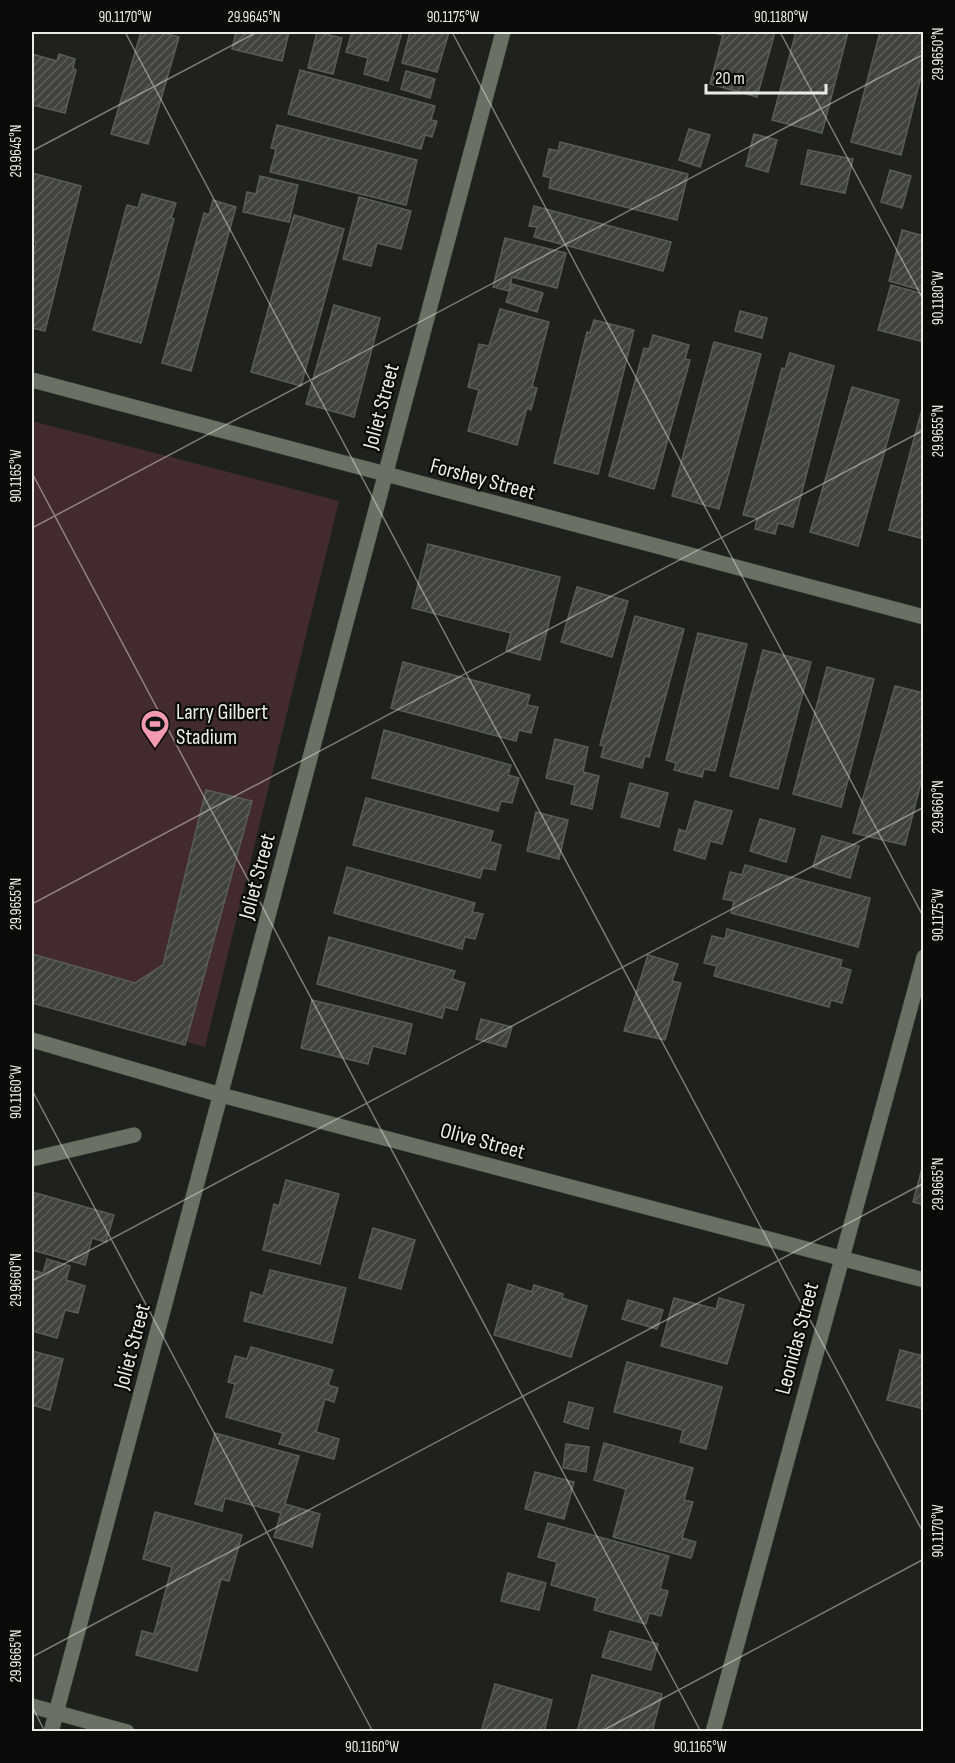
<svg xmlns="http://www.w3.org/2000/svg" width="955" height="1763" font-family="'Sofia Sans Condensed',sans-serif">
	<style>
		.green { fill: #422a2f }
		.building { fill: url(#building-hatch); stroke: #595d55; stroke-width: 1.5 }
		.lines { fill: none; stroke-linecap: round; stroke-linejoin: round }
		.minor-casing { stroke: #3b3e38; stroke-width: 16 }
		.minor { stroke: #6a7063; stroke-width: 15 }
		.ticks { fill: none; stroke: #eaece7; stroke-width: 1.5; stroke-opacity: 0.45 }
		.labels { text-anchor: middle; stroke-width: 4.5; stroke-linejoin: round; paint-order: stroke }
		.street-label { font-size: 22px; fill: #eaece7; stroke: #0a0b08 }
		.poi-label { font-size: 22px; fill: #eaece7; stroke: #0a0b08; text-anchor: start }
		.neatline { fill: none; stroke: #eaece7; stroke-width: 2 }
		.ticks-label { font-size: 15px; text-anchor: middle; fill: #eaece7 }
	</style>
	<defs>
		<pattern id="building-hatch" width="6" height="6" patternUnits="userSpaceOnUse" patternTransform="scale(1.5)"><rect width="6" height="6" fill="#3f433c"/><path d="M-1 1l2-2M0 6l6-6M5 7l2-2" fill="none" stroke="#5b5e58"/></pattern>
	</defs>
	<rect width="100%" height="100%" fill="#1f221c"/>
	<!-- green -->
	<path class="green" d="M32,421L339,501L205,1047L32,999Z"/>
	<!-- building -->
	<g class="building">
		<path d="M141,32H160L179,37L148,144L111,134Z"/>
		<path d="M236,32H289L282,61L232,49Z"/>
		<path d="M317,32L342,38L333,74L308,68Z"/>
		<path d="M352,32H402L388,81L364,74L368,58L346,52Z"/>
		<path d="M410,32H449L437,72L402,63Z"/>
		<path d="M710,32H775L757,97L710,84L723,35Z"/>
		<path d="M796,32H848L822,133L772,120Z"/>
		<path d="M880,32H924V65L901,155L851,142Z"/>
		<path d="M32,54L57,61L59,54L75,59L73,68L76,70L65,113L32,105Z"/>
		<path d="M300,70L435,106L431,120L437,121L432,137L425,135L421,149L288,114Z"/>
		<path d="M406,71L435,79L430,98L401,89Z"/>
		<path d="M277,125L417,160L406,205L270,172L276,149L271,148Z"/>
		<path d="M689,129L710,135L700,167L679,160Z"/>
		<path d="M754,134L777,140L768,172L746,166Z"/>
		<path d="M560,142L688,174L677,220L549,188L551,178L543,176L549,149L558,151Z"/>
		<path d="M808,150L853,159L845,193L801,184Z"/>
		<path d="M890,170L911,176L902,208L881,202Z"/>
		<path d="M32,173L81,186L45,331L32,328V258L36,242L32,241Z"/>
		<path d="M260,176L298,185L289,222L243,212L247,192L256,194Z"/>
		<path d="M142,194L176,203L171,218L174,219L141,343L93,330L127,205L138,208Z"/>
		<path d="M359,197L411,211L401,249L377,243L371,266L343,259Z"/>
		<path d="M213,200L236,207L191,371L162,363L204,213L209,215Z"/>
		<path d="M534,206L671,242L663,271L534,237L537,227L529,226Z"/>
		<path d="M294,215L344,229L301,386L251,372Z"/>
		<path d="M902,230L924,236V291L889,281Z"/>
		<path d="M505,238L566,253L557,288L512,277L509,291L493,287Z"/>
		<path d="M512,284L543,293L537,312L506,302Z"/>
		<path d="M891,285L924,294V342L878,330Z"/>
		<path d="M334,305L380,318L354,417L306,404Z"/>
		<path d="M500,309L549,322L532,387L537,388L531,410L527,408L517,445L468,431L479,390L468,387L479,344L489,346Z"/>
		<path d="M740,311L767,318L762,338L735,331Z"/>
		<path d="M594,320L634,330L598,474L554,463L587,332L590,333Z"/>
		<path d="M653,335L689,345L685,359L690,360L654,489L609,476L644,348L649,349Z"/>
		<path d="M714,342L761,354L719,509L672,496Z"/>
		<path d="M790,353L834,366L793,527L778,523L775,534L755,529L757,518L743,515L782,368L785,369Z"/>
		<path d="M852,387L899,400L858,546L810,532Z"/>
		<path d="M924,402V539L889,530Z"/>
		<path d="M428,544L560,577L540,660L506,651L511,633L412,608Z"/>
		<path d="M577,587L628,601L612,657L561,642Z"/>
		<path d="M635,616L684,629L649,757L645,756L642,768L601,757L604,746L600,745Z"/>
		<path d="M698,633L747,644L715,771L704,769L702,777L674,770L676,763L666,760Z"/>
		<path d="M763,650L811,662L778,789L730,776Z"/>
		<path d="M403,662L530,695L527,705L538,707L531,733L519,730L516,741L391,708Z"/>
		<path d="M827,667L874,679L841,807L793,794Z"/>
		<path d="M895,686L924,693V771L905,845L853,833Z"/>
		<path d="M384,730L511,765L508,775L519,778L512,803L501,801L498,811L372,778Z"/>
		<path d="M555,739L588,747L583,772L599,776L592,809L571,804L575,785L546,778Z"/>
		<path d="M630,783L668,793L659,827L621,817Z"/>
		<path d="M206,790L252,801L185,1045L32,1003V954L135,983L163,965Z"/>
		<path d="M366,798L493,831L490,842L501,845L495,870L483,868L480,878L353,845Z"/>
		<path d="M695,801L732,811L722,844L710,841L705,859L674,850L679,829L686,832Z"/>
		<path d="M536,812L568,820L559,859L527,851Z"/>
		<path d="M760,819L795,829L786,862L750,851Z"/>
		<path d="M822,836L859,846L850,878L813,867Z"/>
		<path d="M745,865L870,898L858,947L731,913L734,901L723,899L730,872L742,875Z"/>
		<path d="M347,867L475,903L472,912L483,914L475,939L465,937L462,949L334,913Z"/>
		<path d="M727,929L842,960L840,967L851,970L842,1003L831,1000L829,1007L714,976L717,966L704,963L712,936L725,939Z"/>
		<path d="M329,937L455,971L452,979L465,983L457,1010L445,1007L442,1018L317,984Z"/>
		<path d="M648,955L678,964L672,981L681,983L665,1040L624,1031Z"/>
		<path d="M312,1000L412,1024L405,1054L373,1046L368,1064L301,1048Z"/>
		<path d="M481,1019L512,1027L506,1047L476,1039Z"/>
		<path d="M924,1161V1205L913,1202Z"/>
		<path d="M286,1180L339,1194L320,1264L263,1250L274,1204L279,1206Z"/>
		<path d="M32,1192L114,1215L106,1242L92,1238L85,1265L32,1250Z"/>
		<path d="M373,1228L415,1240L401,1289L359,1278Z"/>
		<path d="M47,1259L70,1266L66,1280L85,1286L78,1313L65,1310L57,1338L32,1331V1270L43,1273Z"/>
		<path d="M270,1270L346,1288L332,1343L244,1321L251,1292L263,1296Z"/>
		<path d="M508,1284L532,1292L534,1285L563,1294L562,1298L587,1306L571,1357L494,1335Z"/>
		<path d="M674,1298L716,1309L719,1298L744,1305L727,1364L661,1346Z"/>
		<path d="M628,1300L663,1310L657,1329L622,1319Z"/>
		<path d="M251,1347L333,1370L328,1385L338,1388L334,1402L325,1399L316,1432L339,1439L334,1459L279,1444L283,1433L226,1417L235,1384L228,1382L235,1356L247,1359Z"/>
		<path d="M900,1350L924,1356V1409L887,1400Z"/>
		<path d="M32,1351L63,1359L50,1410L32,1405Z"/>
		<path d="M627,1362L722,1387L706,1449L680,1442L683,1430L614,1412Z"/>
		<path d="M569,1402L593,1408L588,1429L564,1422Z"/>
		<path d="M215,1433L299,1456L285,1504L320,1514L312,1547L274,1537L281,1513L225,1498L222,1511L195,1504Z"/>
		<path d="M604,1443L693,1468L684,1500L693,1502L682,1538L696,1542L691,1558L613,1537L626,1489L594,1480Z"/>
		<path d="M566,1444L589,1447L586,1472L563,1468Z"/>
		<path d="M535,1472L574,1482L564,1519L525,1509Z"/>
		<path d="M155,1512L242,1535L229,1581L221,1579L197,1671L136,1655L142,1631L154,1634L172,1567L143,1559Z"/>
		<path d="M548,1523L669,1556L660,1589L668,1591L661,1616L649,1613L646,1624L594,1610L597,1598L551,1585L557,1562L538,1557Z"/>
		<path d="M508,1573L546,1583L539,1610L501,1601Z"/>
		<path d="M610,1631L658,1644L651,1670L602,1657Z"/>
		<path d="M592,1675L662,1694L652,1732H577Z"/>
		<path d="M495,1684L552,1700L544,1732H481Z"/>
	</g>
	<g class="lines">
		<!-- minor casing -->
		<g class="minor-casing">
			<g id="minor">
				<path d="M32,380L924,617"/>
				<path d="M32,1040L221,1095L924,1280"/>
				<path d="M32,1159L134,1135"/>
				<path d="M32,1706L127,1732"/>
				<path d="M51,1732L503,32"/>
				<path d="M713,1732L924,957"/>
			</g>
		</g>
		<!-- minor -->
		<use href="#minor" class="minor"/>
	</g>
	<!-- ticks -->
	<path class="ticks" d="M125,32L924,1534M452,32L924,918M780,32L924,301M32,151L257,32M32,473L701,1732M32,528L924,54M32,904L924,430M32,1090L373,1732M32,1281L924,807M32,1657L924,1183M32,1706L45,1732M600,1732L924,1559"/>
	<!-- icons -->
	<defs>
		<g id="stadium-pin" transform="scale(1.5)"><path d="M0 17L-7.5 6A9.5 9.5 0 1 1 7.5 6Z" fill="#f29aaf" stroke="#0a0b08"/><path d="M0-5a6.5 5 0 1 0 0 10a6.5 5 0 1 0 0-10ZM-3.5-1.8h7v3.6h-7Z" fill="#111"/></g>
	</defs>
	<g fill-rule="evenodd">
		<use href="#stadium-pin" x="155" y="724"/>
	</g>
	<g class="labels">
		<!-- street labels -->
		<g class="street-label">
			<text transform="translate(380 406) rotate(-75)" y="8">Joliet Street</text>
			<text transform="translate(483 478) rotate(15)" y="8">Forshey Street</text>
			<text transform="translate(256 876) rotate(-75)" y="8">Joliet Street</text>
			<text transform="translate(483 1140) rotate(15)" y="8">Olive Street</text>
			<text transform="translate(796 1338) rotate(-75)" y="8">Leonidas Street</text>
			<text transform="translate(131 1346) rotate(-75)" y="8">Joliet Street</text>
		</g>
		<!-- poi labels -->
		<g class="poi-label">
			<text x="176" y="719">Larry Gilbert<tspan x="176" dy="25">Stadium</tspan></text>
		</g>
	</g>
	<!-- border -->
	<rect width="955" height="1763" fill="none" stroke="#0a0b08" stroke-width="66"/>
	<!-- scale -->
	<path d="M706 84v9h120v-9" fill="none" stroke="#eaece7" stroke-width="3"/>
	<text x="715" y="84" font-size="18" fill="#eaece7" stroke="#0a0b08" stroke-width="4.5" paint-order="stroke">20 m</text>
	<rect x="33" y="33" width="889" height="1697" class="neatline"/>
	<g class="ticks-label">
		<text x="125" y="22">90.1170°W</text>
		<text x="254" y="22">29.9645°N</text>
		<text x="453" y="22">90.1175°W</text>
		<text x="781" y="22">90.1180°W</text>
		<text transform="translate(938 54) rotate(-90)" y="5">29.9650°N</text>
		<text transform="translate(16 151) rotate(-90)" y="5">29.9645°N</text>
		<text transform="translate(938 298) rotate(-90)" y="5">90.1180°W</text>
		<text transform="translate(938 431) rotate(-90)" y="5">29.9655°N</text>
		<text transform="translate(16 476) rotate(-90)" y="5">90.1165°W</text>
		<text transform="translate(938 807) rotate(-90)" y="5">29.9660°N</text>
		<text transform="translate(16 904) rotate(-90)" y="5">29.9655°N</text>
		<text transform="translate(938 915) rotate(-90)" y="5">90.1175°W</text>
		<text transform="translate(16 1092) rotate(-90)" y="5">90.1160°W</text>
		<text transform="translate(938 1184) rotate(-90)" y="5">29.9665°N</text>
		<text transform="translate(16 1280) rotate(-90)" y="5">29.9660°N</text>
		<text transform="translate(938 1531) rotate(-90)" y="5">90.1170°W</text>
		<text transform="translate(16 1656) rotate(-90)" y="5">29.9665°N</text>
		<text x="372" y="1752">90.1160°W</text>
		<text x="700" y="1752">90.1165°W</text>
	</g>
</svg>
